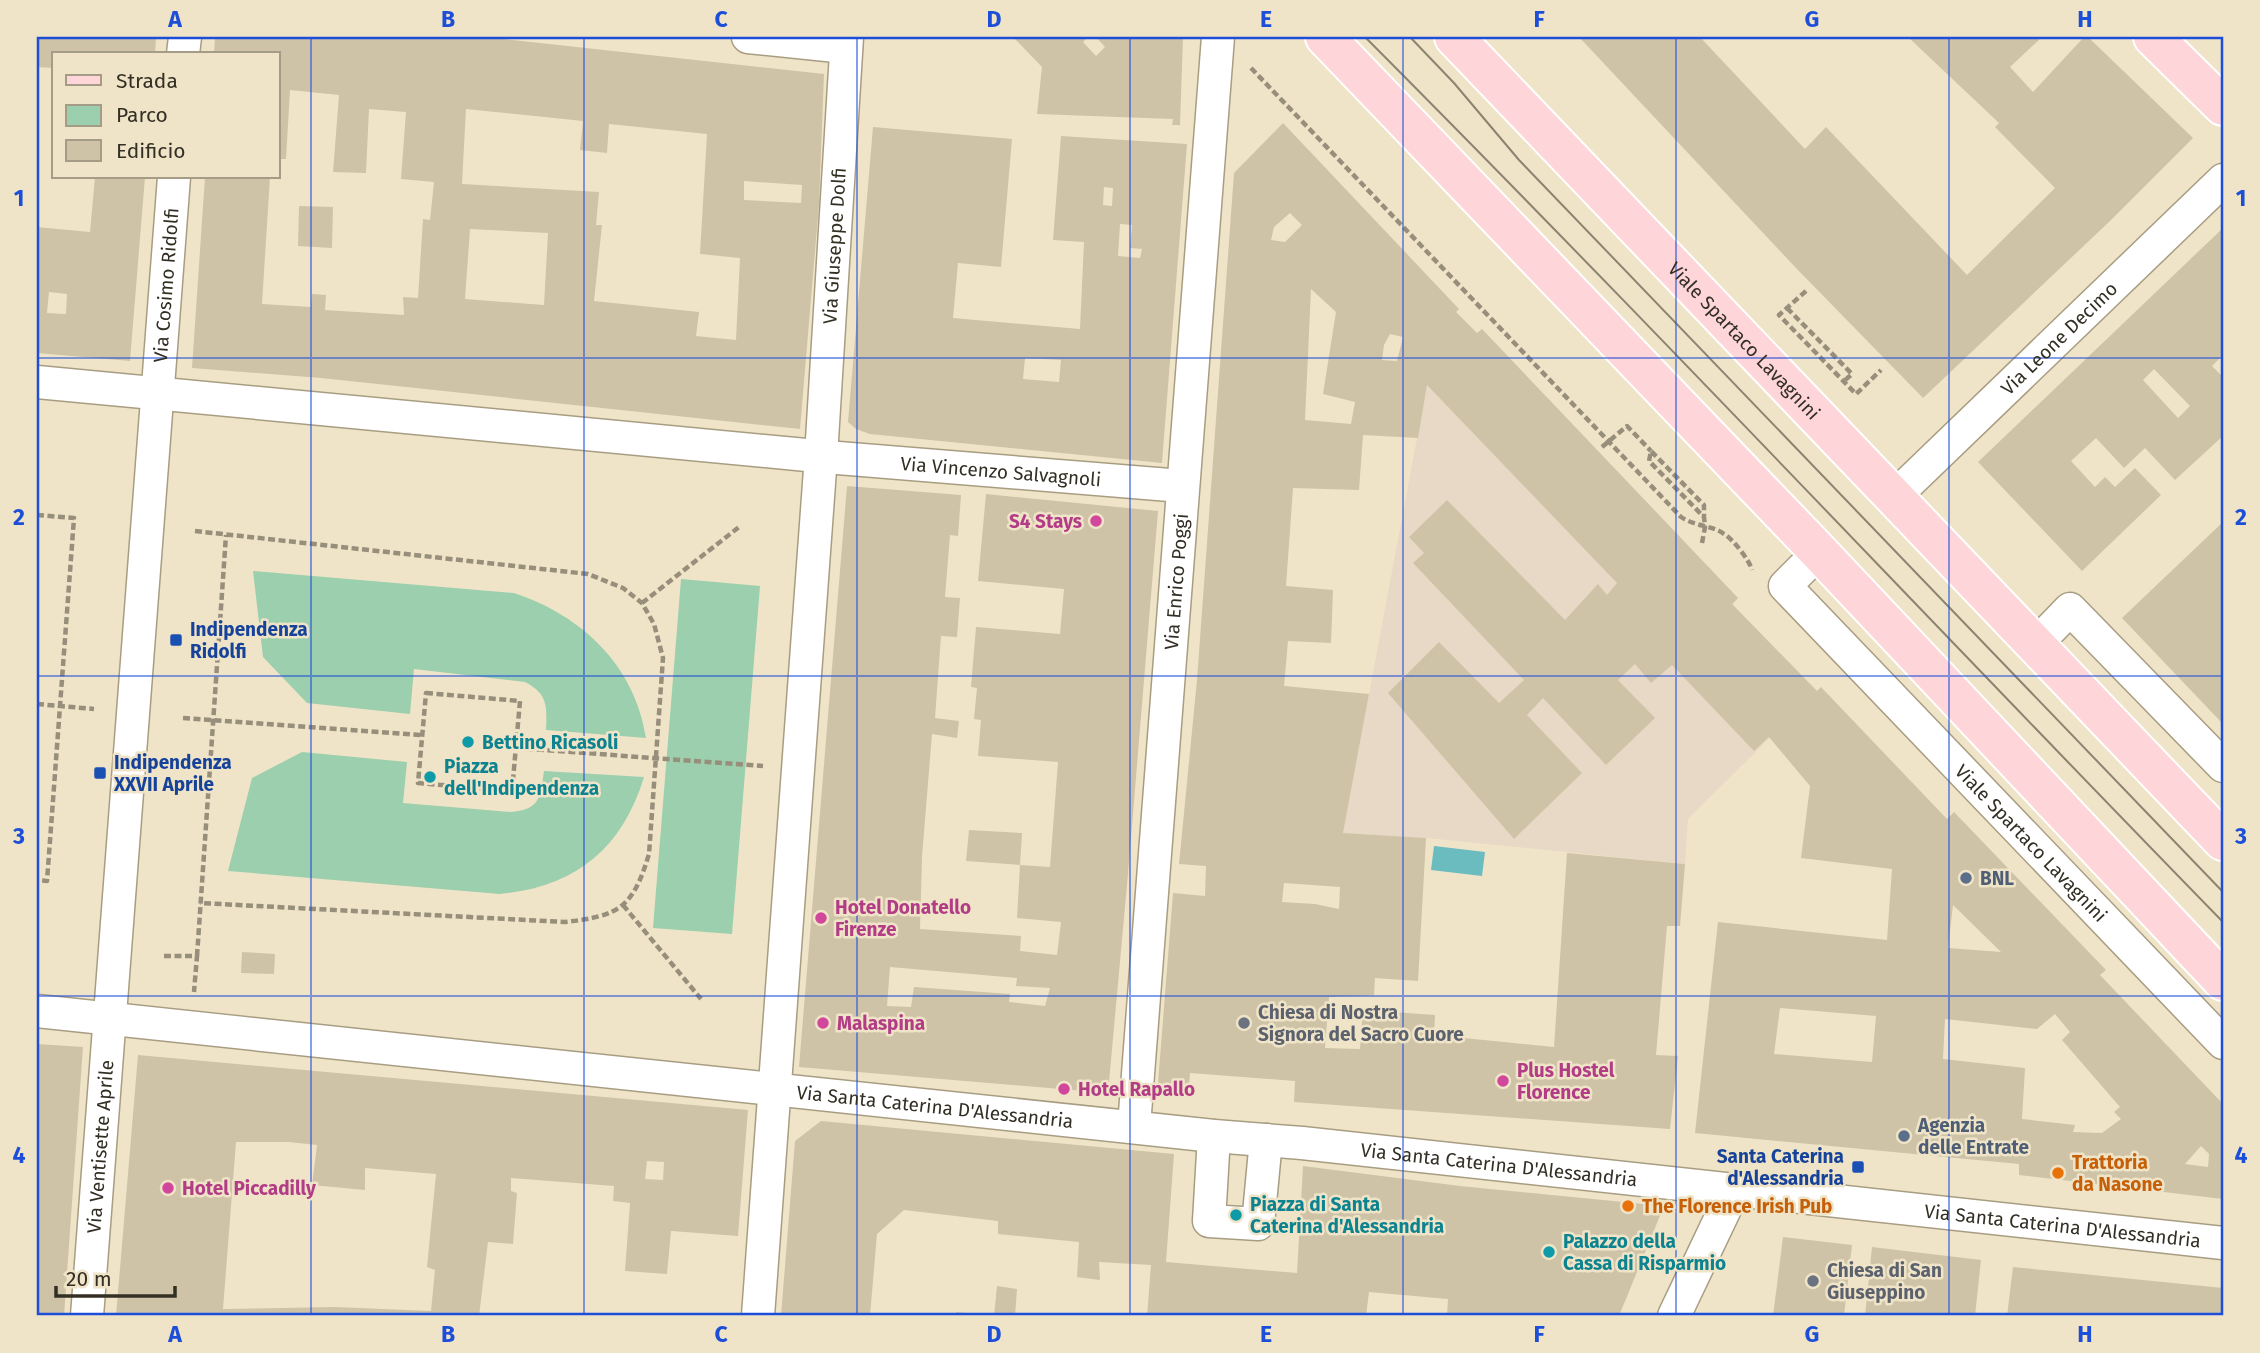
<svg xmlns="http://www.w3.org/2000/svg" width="2260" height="1353" font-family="'Fira Sans',sans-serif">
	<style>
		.education { fill: #e8d9c6 }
		.green { fill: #9bcfad }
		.water { fill: #6abcbe }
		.building { fill: #cec3a7; fill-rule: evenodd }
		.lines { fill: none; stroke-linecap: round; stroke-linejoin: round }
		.street-casing { stroke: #a89d82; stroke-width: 35 }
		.primary-casing { stroke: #fff; stroke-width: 42 }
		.path { stroke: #978f7b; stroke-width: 4.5; stroke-dasharray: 7 3.5; stroke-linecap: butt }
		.street { stroke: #fff; stroke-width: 32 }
		.primary { stroke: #fed5d9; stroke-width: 38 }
		.tram { stroke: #8c8471; stroke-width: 2 }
		.grid { fill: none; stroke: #1d4ed8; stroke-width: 2; stroke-opacity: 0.55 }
		.hotel-dot { fill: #d1479c; stroke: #f0e4c8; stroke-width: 2.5 }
		.transit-dot { fill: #1a4fb4; stroke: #f0e4c8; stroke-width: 2.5 }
		.culture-dot { fill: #0f9aa8; stroke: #f0e4c8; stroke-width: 2.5 }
		.service-dot { fill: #5c6f8a; stroke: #f0e4c8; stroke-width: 2.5 }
		.worship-dot { fill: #6b7280; stroke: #f0e4c8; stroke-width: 2.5 }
		.food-dot { fill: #e8710a; stroke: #f0e4c8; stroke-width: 2.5 }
		.labels { text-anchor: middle; stroke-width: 5; stroke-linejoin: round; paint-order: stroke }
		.street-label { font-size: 19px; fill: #332f24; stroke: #f0e4c8 }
		.hotel-label { font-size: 19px; font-weight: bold; fill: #b23c85; stroke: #f0e4c8; text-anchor: start }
		.transit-label { font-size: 19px; font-weight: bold; fill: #164399; stroke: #f0e4c8; text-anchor: start }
		.culture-label { font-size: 19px; font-weight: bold; fill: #0d838f; stroke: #f0e4c8; text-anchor: start }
		.service-label { font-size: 19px; font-weight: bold; fill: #4e5e75; stroke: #f0e4c8; text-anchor: start }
		.worship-label { font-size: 19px; font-weight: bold; fill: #5b616d; stroke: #f0e4c8; text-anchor: start }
		.food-label { font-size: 19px; font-weight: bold; fill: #c56008; stroke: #f0e4c8; text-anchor: start }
		.neatline { fill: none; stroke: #1d4ed8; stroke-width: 2.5 }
		.grid-label { font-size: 23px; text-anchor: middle; font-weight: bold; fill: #1d4ed8 }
	</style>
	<rect width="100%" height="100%" fill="#f0e4c8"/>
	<!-- education -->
	<path class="education" d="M1482,329L1738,598L1733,605L1817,691L1688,819L1685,864L1426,838L1343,833L1427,385Z"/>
	<!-- green -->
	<g class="green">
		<path d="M253,571L514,593C581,615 635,665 646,738L546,730C547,706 548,694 525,682L414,669L410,714L307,703L263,657Z"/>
		<path d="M681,579L760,586L732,934L653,928Z"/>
		<path d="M302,752L407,762L403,803L510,812C540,810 540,798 544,771L644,777C622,849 575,887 500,894L228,871L252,778Z"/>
	</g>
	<!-- water -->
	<path class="water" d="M1434,846L1485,852L1482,876L1431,870Z"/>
	<!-- building -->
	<g class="building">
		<path d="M37,37H156L155,54H54V68L37,67Z"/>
		<path d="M215,37H484L824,74L819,204L800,429L321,378L192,368L205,177H270L262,304L311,307L312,294L326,295L325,310L404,315L403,297L418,298L423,219L430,220L434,182L401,179L406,112L369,109L366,173L333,172L339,95L290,90L286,159H278V54H214ZM466,109L583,121L580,150L607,153L609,124L707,134L700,254L740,258L736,340L696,336L699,312L594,301L602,225H596L599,192L462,184ZM744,181L802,185L801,203L744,200ZM470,229L548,233L544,305L465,299Z"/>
		<path d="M1013,37H1088L1083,42L1096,56L1105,47L1096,37H1183L1180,125H1172L1173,119L1037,114L1042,67Z"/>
		<path d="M1579,37H1700L1805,149L1826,127L1967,275L2055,188L1995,127L1999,123L1908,37H2042L2010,67L2033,92L2084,37H2088L2193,138L2110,221L1923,398L1796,268Z"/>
		<path d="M1283,123L1459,309L1456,312L1477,333L1482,329L1738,598L1732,604L1817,691L1821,687L1947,819L1954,812L2106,970L2100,975L2223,1104V1199L2019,1175V1164L1695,1133L1718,922L1887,940L1892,869L1801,858L1810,786L1769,737L1754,751L1672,665L1651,683L1635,664L1618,680L1655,718L1606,765L1543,698L1527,715L1582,773L1514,839L1388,693L1439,642L1499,703L1524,680L1413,563L1424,553L1409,537L1447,500L1565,620L1598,584L1607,595L1617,583L1427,385L1418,438L1363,435L1359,490L1293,488L1286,586L1333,590L1331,643L1288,641L1284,686L1369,694L1343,833L1426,838L1418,981L1375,978L1374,995L1329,997L1325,1048L1360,1049L1363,1010L1435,1015L1434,1035L1554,1047L1567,853L1685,864L1680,926H1667L1656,1055L1678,1056L1670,1129L1294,1102L1295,1081L1190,1073L1188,1098L1157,1096L1173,893L1205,896L1206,866L1179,864L1197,680L1234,173ZM1290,213L1302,225L1285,242L1271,240L1274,227ZM1311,289L1336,312L1323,394L1355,402L1351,424L1305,420ZM1390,334L1403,337L1397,361L1382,360L1384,345ZM1284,883L1340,887L1339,909L1315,904L1282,902ZM1953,905L2001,952L1948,948ZM1780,1008L1876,1016L1872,1062L1774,1054ZM2055,1014L2070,1032L2062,1040L2120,1107L2114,1112L2121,1119L2102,1133L2073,1132L2075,1125L2022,1119L2025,1068L1943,1059L1945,1019L2037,1029ZM2201,1146L2209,1154L2208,1167L2185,1164Z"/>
		<path d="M873,127L1012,139L1001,267L958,263L953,318L1080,329L1084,242L1053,240L1061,136L1187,144L1162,463L870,434L856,429L848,422ZM1104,187L1113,188L1112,206L1103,205ZM1120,224L1132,225L1130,248L1142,249L1140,258L1118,256ZM1025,358L1061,360L1059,382L1023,379Z"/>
		<path d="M95,177H145L130,361L37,353V227L90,232ZM49,292L67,294L66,314L47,313Z"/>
		<path d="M299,206L333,207L332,248L298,246Z"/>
		<path d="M2223,228V355L2212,366L2221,375L2223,373V436L2175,480L2145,448L2124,468L2096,438L2071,461L2095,487L2105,477L2115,487L2135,468L2161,495L2082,571L1978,462ZM2154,369L2190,406L2178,418L2143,380Z"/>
		<path d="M847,486L961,495L958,536L950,535L945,597L960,598L957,637L941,636L935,718L959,721L957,738L932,734L922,857L920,929L1021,936L1020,951L1057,955L1061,922L1017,918L1020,865L1050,867L1058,762L978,756L981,720L974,719L977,688L971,687L976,627L1060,634L1064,589L978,581L986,494L1158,511L1128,874L1108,1093L799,1067ZM890,967L1017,978L1016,986L1050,988L1045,1006L1009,1002L1010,994L914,987L911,1007L887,1006Z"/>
		<path d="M2223,522V724L2122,618Z"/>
		<path d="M969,830L1022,833L1020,865L966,861Z"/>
		<path d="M242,952L275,954L274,974L241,973Z"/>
		<path d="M37,1044L83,1047L64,1316H37Z"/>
		<path d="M138,1055L748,1110L738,1236L671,1231L667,1274L625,1271L630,1203L613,1201L614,1186L511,1178V1191L517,1193L513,1244L488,1242L479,1316L448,1313V1316H116ZM236,1142H289L317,1145L312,1185L365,1190V1168L436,1174L427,1267L435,1270L431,1311L335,1307L223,1309ZM647,1161L664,1162L663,1180L645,1179Z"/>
		<path d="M821,1121L1174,1154L1166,1262L1297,1273L1303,1166L1460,1186L1664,1206L1619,1316H1447L1448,1299L1369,1292L1366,1316H1147L1151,1265L1099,1262L1100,1280L1077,1277L1079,1242L998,1234V1221L904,1210L877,1234L870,1316H781L795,1141Z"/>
		<path d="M1783,1237L1852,1245L1844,1316H1773Z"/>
		<path d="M1872,1247L1981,1260L1975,1316H1865Z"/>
		<path d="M2013,1267L2223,1288V1316H2007Z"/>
		<path d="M997,1286L1017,1289L1015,1316H994Z"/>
		<path d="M956,1312L978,1314V1316H956Z"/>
	</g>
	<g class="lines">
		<!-- street casing -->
		<g class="street-casing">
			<g id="street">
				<path d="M748,37L846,47"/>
				<path d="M183,54L185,37"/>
				<path id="s1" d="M37,382L838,458L1182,486"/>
				<path id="s2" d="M1894,497L2223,180"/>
				<path id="s3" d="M1819,552L1785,586L2223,1043"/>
				<path d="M2036,644L2070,609L2223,766"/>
				<path id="s4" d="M37,1011L1214,1136L1302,1143L2223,1243"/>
				<path id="s5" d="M1134,1126L1218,37"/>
				<path d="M1214,1136L1209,1221L1258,1224L1266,1140"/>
				<path id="s6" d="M87,1316L174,177"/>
				<path id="s7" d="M758,1316L821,456L847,37"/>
				<path d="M1674,1316L1734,1190"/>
			</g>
		</g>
		<!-- primary casing -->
		<g class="primary-casing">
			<g id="primary">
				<path d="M1325,37L1819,552L2223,981"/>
				<path id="s8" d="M1454,37L2223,841"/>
				<path d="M2153,37L2223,106"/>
			</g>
		</g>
		<!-- path -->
		<g class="path">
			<path d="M1251,68L1681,517C1696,527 1712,525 1724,534C1733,539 1750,561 1752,570"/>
			<path d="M1806,291L1779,315L1856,394L1881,370"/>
			<path d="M1787,308L1852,374L1844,381"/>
			<path d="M1602,447L1627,426L1651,451"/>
			<path d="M37,515L74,518L47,881L37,880"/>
			<path d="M195,531L588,574L623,588L642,603L654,624L663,658L649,854C633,907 620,916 565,922L200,903"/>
			<path d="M1702,543L1705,527L1704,517L1649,461L1651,451L1704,505V517"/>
			<path d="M642,603L739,527"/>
			<path d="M426,693L520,701L512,791L418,783Z"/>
			<path d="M37,704L94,709"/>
			<path d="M183,718L422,735"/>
			<path d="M516,748L763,766"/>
			<path d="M623,905L701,999"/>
			<path d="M164,956H197L194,992"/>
			<path d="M197,956L226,535"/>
		</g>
		<!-- street -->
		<use href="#street" class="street"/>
		<!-- primary -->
		<use href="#primary" class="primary"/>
		<!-- tram -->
		<g class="tram">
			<path d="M1365,37C1655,328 1936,628 2223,922"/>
			<path d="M1410,37L1454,83L1519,160L2223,892"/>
		</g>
	</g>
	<!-- grid -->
	<path class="grid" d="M311,37V1316M584,37V1316M857,37V1316M1130,37V1316M1403,37V1316M1676,37V1316M1949,37V1316M37,358H2223M37,676H2223M37,996H2223"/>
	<!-- markers -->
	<g class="hotel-dot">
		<circle cx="1096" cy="521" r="7"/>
		<circle cx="821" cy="918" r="7"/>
		<circle cx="823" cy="1023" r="7"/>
		<circle cx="1503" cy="1081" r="7"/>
		<circle cx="1064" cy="1089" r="7"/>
		<circle cx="168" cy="1188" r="7"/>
	</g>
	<g class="transit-dot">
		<rect x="169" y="633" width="14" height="14" rx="3.5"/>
		<rect x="93" y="766" width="14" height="14" rx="3.5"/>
		<rect x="1851" y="1160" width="14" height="14" rx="3.5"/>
	</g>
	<g class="culture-dot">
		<circle cx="468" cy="742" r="7"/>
		<circle cx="430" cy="777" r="7"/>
		<circle cx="1236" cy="1215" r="7"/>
		<circle cx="1549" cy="1252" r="7"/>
	</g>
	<g class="service-dot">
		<circle cx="1966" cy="878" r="7"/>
		<circle cx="1904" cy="1136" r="7"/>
	</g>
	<g class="worship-dot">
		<circle cx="1244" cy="1023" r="7"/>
		<circle cx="1813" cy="1281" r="7"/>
	</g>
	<g class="food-dot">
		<circle cx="2058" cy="1173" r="7"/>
		<circle cx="1628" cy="1206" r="7"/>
	</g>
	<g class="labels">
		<!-- street labels -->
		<g class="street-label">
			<text dy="7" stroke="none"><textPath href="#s7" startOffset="1073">Via Giuseppe Dolfi</textPath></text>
			<text dy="7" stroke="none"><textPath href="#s6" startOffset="1034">Via Cosimo Ridolfi</textPath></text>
			<text dy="7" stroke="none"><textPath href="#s2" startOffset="229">Via Leone Decimo</textPath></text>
			<text dy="7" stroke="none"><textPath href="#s8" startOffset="420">Viale Spartaco Lavagnini</textPath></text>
			<text dy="7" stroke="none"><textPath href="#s1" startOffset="968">Via Vincenzo Salvagnoli</textPath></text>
			<text dy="7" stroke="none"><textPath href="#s5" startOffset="546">Via Enrico Poggi</textPath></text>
			<text dy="7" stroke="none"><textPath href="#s3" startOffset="404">Viale Spartaco Lavagnini</textPath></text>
			<text dy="7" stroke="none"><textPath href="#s4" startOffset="903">Via Santa Caterina D'Alessandria</textPath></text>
			<text dy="7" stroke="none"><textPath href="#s6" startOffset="170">Via Ventisette Aprile</textPath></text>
			<text dy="7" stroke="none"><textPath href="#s4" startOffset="1470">Via Santa Caterina D'Alessandria</textPath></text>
			<text dy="7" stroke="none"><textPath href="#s4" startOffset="2037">Via Santa Caterina D'Alessandria</textPath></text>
		</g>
		<!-- hotel labels -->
		<g class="hotel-label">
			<text x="1082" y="528" text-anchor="end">S4 Stays</text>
			<text x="835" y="914">Hotel Donatello<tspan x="835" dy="22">Firenze</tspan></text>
			<text x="837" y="1030">Malaspina</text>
			<text x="1517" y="1077">Plus Hostel<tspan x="1517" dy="22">Florence</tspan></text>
			<text x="1078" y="1096">Hotel Rapallo</text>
			<text x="182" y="1195">Hotel Piccadilly</text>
		</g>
		<!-- transit labels -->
		<g class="transit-label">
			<text x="190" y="636">Indipendenza<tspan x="190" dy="22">Ridolfi</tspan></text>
			<text x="114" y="769">Indipendenza<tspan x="114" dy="22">XXVII Aprile</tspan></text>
			<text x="1844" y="1163" text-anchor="end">Santa Caterina<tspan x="1844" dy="22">d'Alessandria</tspan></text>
		</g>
		<!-- culture labels -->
		<g class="culture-label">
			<text x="482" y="749">Bettino Ricasoli</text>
			<text x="444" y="773">Piazza<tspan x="444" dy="22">dell'Indipendenza</tspan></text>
			<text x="1250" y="1211">Piazza di Santa<tspan x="1250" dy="22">Caterina d'Alessandria</tspan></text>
			<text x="1563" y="1248">Palazzo della<tspan x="1563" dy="22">Cassa di Risparmio</tspan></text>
		</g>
		<!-- service labels -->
		<g class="service-label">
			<text x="1980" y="885">BNL</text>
			<text x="1918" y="1132">Agenzia<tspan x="1918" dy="22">delle Entrate</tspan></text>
		</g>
		<!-- worship labels -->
		<g class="worship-label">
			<text x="1258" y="1019">Chiesa di Nostra<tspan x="1258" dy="22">Signora del Sacro Cuore</tspan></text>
			<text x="1827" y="1277">Chiesa di San<tspan x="1827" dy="22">Giuseppino</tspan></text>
		</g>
		<!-- food labels -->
		<g class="food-label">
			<text x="2072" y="1169">Trattoria<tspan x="2072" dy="22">da Nasone</tspan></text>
			<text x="1642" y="1213">The Florence Irish Pub</text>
		</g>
	</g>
	<!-- border -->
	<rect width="2260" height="1353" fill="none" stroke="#f0e4c8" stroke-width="77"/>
	<!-- legend -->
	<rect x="52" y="52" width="228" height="126" fill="#f0e4c8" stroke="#a49c86" stroke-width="2"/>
	<rect x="66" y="75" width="35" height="10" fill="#fed5d9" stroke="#a49c86" stroke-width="2"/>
	<text x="116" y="88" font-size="21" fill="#332f24">Strada</text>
	<rect x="66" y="105" width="35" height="21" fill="#9bcfad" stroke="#a49c86" stroke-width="2"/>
	<text x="116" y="122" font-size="21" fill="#332f24">Parco</text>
	<rect x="66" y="140" width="35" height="21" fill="#cec3a7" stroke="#a49c86" stroke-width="2"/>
	<text x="116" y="158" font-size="21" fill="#332f24">Edificio</text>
	<!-- scale -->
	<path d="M56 1286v10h119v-10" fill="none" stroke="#332f24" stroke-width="3.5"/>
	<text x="66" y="1286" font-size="21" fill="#332f24" stroke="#f0e4c8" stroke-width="5" paint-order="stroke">20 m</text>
	<rect x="38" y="38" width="2184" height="1276" class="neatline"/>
	<g class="grid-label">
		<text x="175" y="27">A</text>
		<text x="448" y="27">B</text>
		<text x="721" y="27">C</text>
		<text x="994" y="27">D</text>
		<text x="1266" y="27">E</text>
		<text x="1539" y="27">F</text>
		<text x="1812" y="27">G</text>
		<text x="2085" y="27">H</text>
		<text x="19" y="206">1</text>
		<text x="2241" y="206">1</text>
		<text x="19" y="525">2</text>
		<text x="2241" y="525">2</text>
		<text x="19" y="844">3</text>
		<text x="2241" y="844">3</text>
		<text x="19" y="1163">4</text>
		<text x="2241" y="1163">4</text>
		<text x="175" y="1342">A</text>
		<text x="448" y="1342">B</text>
		<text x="721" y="1342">C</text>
		<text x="994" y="1342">D</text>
		<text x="1266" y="1342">E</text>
		<text x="1539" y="1342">F</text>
		<text x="1812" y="1342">G</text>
		<text x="2085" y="1342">H</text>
	</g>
</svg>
